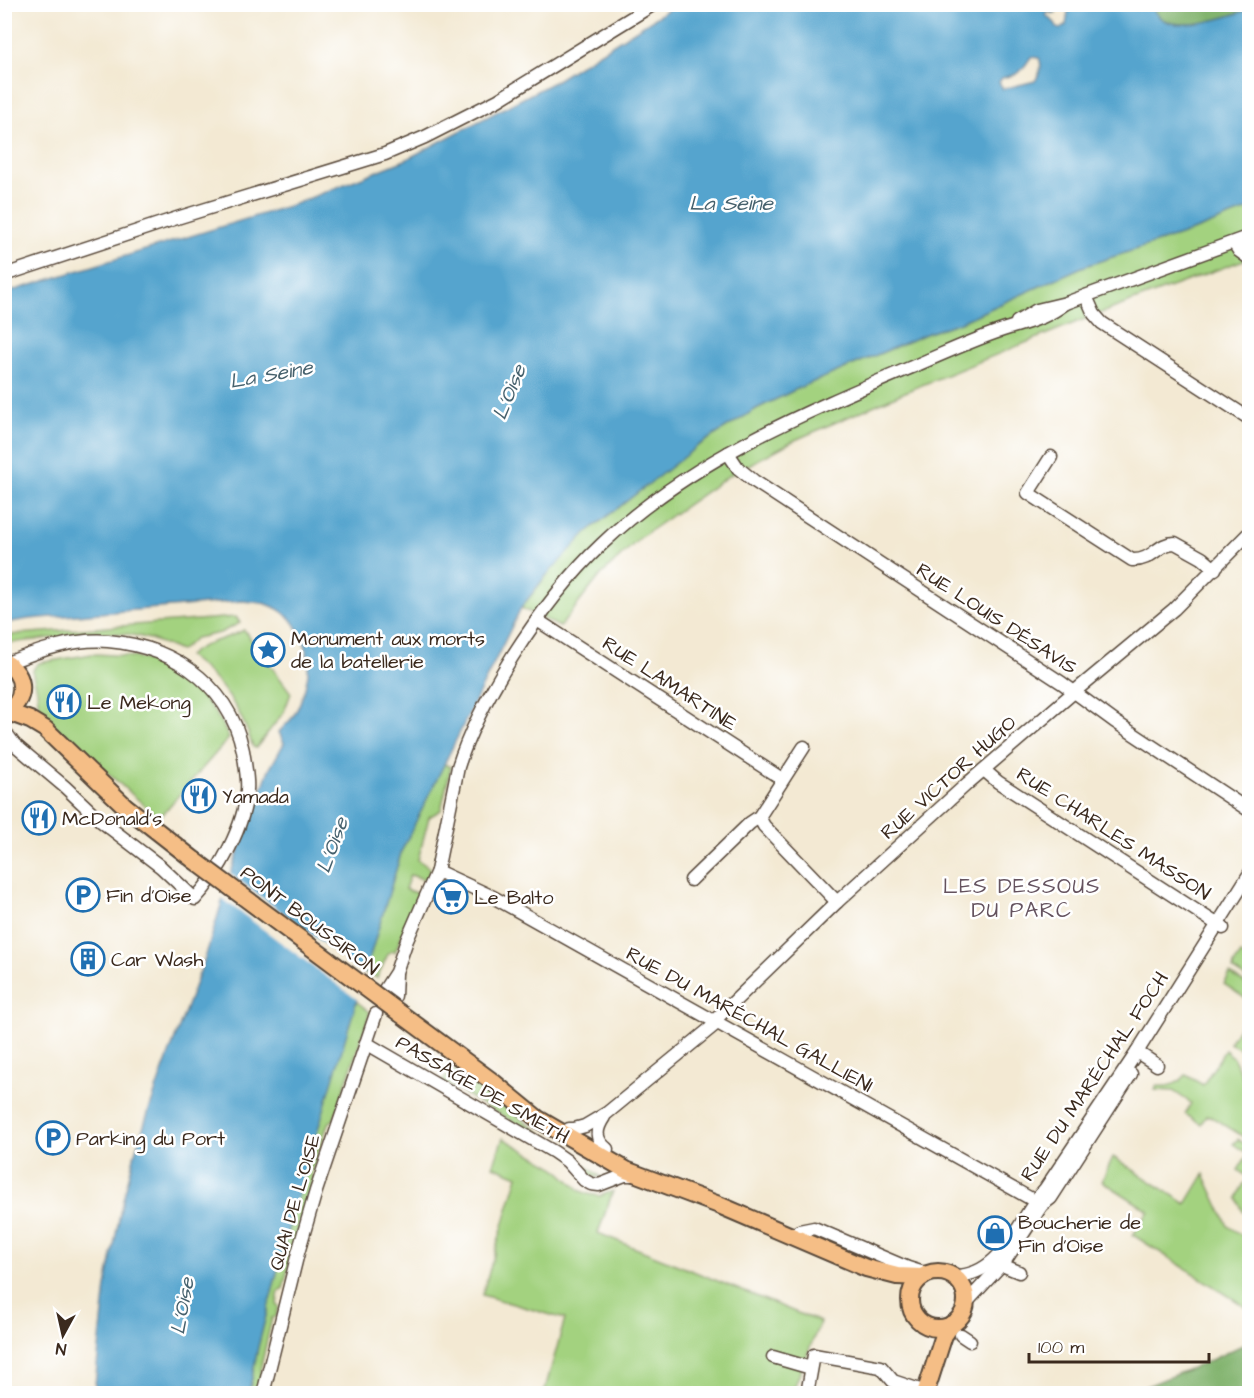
<svg xmlns="http://www.w3.org/2000/svg" width="1254" height="1398" font-family="'Architects Daughter',sans-serif">
	<style>
		.green { fill: #a3d27f; stroke: #6f7e4e; stroke-width: 1.5 }
		.forest { fill: #82b46e; stroke: #5e6f46; stroke-width: 1.5 }
		.water { fill: #54a4ce; stroke: #486776; stroke-width: 1.5; fill-rule: evenodd }
		.pier { fill: #f3e9d3 }
		.lines { fill: none; stroke-linecap: round; stroke-linejoin: round }
		.minor-casing { stroke: #574739; stroke-width: 15 }
		.major-casing { stroke: #574739; stroke-width: 20 }
		.minor { stroke: #fff; stroke-width: 12 }
		.major { stroke: #f5be86; stroke-width: 16 }
		.major-bridge-casing { stroke: #574739; stroke-width: 20; stroke-linecap: butt }
		.major-bridge { stroke: #f5be86; stroke-width: 16 }
		.labels { text-anchor: middle; stroke-width: 5; stroke-linejoin: round; paint-order: stroke }
		.street-label { font-size: 20px; fill: #3b2a1e; stroke: #fff }
		.poi-label { font-size: 20px; fill: #3b2a1e; stroke: #fff; text-anchor: start }
		.water-label { font-size: 21px; font-style: italic; fill: #46616d; stroke: #fff }
		.neighbourhood-label { font-size: 21px; letter-spacing: 1.5px; fill: #65535f; stroke: #fff }
	</style>
	<rect width="100%" height="100%" fill="#fff"/>
	<filter id="ink" filterUnits="userSpaceOnUse"><feTurbulence type="fractalNoise" baseFrequency=".0167" numOctaves="2"/><feDisplacementMap in="SourceGraphic" scale="12" xChannelSelector="R" yChannelSelector="G"/><feConvolveMatrix kernelMatrix="1 2 1 2 8 2 1 2 1" color-interpolation-filters="sRGB"/></filter>
	<filter id="wash" filterUnits="userSpaceOnUse"><feTurbulence type="fractalNoise" baseFrequency=".008" numOctaves="4" result="noise"/><feDisplacementMap in="SourceGraphic" scale="24" xChannelSelector="R" yChannelSelector="G"/><feGaussianBlur stdDeviation="1.35" result="paint"/><feColorMatrix in="noise" values="0 0 0 0 0 0 0 0 0 0 0 0 0 0 0 0 0 1.4 0 .05"/><feComposite in="paint" operator="in"/></filter>
	<g filter="url(#wash)">
		<rect width="100%" height="100%" fill="#f3e9d3"/>
		<!-- green -->
		<g class="green">
			<path d="M1249,209V258L1077,322L912,389L793,441L730,475L641,537L600,576L560,627L521,608L563,555L587,532L699,445L756,409L799,388L928,333L963,321L1082,267L1198,229Z"/>
			<path d="M236,617L240,623L220,633L196,638L180,651C170,647 160,642 150,639C103,624 52,641 5,643V636L18,634Z"/>
			<path d="M244,630L291,693L284,712L256,748L253,747C241,708 221,680 188,656C204,641 226,640 244,630Z"/>
			<path d="M92,654C113,655 136,655 156,663C189,676 215,706 229,738L159,818L39,713C38,705 38,698 37,691C36,679 27,672 39,663Z"/>
			<path d="M444,764L451,767L441,810L429,817L418,860L430,868L427,880L410,875L405,889L421,895L410,915L395,952L392,951L388,954L377,978L365,972L402,850Z"/>
			<path d="M1241,954L1249,959V980L1233,970L1234,964Z"/>
			<path d="M1230,974L1249,986V1001L1224,984Z"/>
			<path d="M356,1001L370,1012L334,1119L328,1124L311,1172L313,1179L303,1209L283,1289L279,1291L277,1304L279,1307L276,1317L272,1318L260,1371L262,1379L259,1393L249,1394L258,1347L289,1226Z"/>
			<path d="M1249,1011L1250,1053H1249L1229,1043Z"/>
			<path d="M1225,1050L1233,1057L1249,1091V1140L1210,1116H1206L1201,1124L1185,1114L1191,1103L1173,1091L1155,1090L1157,1086C1169,1087 1179,1084 1186,1075L1203,1085Z"/>
			<path d="M452,1068L601,1177H591L581,1162L574,1157L442,1081Z"/>
			<path d="M503,1138L556,1168L581,1191L588,1194L600,1196L613,1191L598,1233L820,1322L792,1393H544L565,1319L482,1295L518,1176L493,1166Z"/>
			<path d="M1238,1139L1249,1147V1207L1246,1212H1243L1237,1198L1243,1185L1249,1178L1238,1170L1248,1154L1233,1144Z"/>
			<path d="M1113,1157L1186,1204L1204,1174L1228,1226L1249,1240V1309L1133,1235L1149,1211L1102,1181Z"/>
		</g>
		<!-- forest -->
		<g class="forest">
			<path d="M1249,4L1250,9C1229,17 1182,32 1162,19C1157,16 1153,9 1149,5Z"/>
			<path d="M1249,1342V1393H1130L1209,1361Z"/>
		</g>
		<!-- water -->
		<path class="water" d="M1149,4C1153,9 1157,16 1162,19C1182,32 1229,17 1249,9V209L1198,229L1082,267L963,321L928,333L799,388L756,409L699,445L587,532L544,578L521,608L402,850L289,1226L258,1347L249,1393H94L106,1286L121,1208L136,1149L159,1081L205,958L231,872L268,772L284,743L279,732C283,727 288,723 292,718C298,710 302,698 305,688C315,654 301,615 266,604C259,602 250,602 242,601L29,619L5,623V293L295,204L405,160L552,83L675,5ZM1055,5L1066,8L1068,12L1066,25L1060,29L1057,28L1055,23L1046,15L1048,12L1054,14L1056,13L1053,7ZM1031,57L1039,58C1043,67 1040,74 1035,81L1003,89L999,82L1002,78C1021,74 1020,73 1031,57Z"/>
		<!-- pier -->
		<path class="pier" d="M228,872L367,976L359,1001L220,897Z"/>
	</g>
	<g filter="url(#ink)">
		<g class="lines">
			<!-- minor casing -->
			<g class="minor-casing">
				<g id="minor">
					<path d="M1234,243L1239,251L1250,259"/>
					<path d="M4,275L180,217L385,154L425,137L498,100L654,4"/>
					<path d="M1086,296L1094,314L1102,323L1250,419"/>
					<path d="M1017,322L1037,310L1066,303L1250,236"/>
					<path d="M728,453L738,468L754,481L1062,683L1114,721L1250,811"/>
					<path d="M1051,457L1028,493L1132,560C1153,561 1157,543 1175,543L1202,558L1215,569"/>
					<path d="M537,620L782,779"/>
					<path d="M4,730L14,744L65,787L101,821L161,867L195,899C219,873 245,825 247,790C248,781 246,771 245,763C236,690 178,647 108,641C73,638 39,651 7,663"/>
					<path d="M804,747L759,817L764,826L837,902"/>
					<path d="M984,770L998,782L1223,928"/>
					<path d="M437,871L493,897L1042,1205"/>
					<path d="M691,880L750,823L759,817"/>
					<path d="M385,989L396,972L407,940L437,871L458,767C470,728 491,691 512,657C538,616 567,577 602,544C689,461 803,413 912,367C943,354 976,338 1009,328C1032,321 1046,318 1066,303"/>
					<path d="M395,996L396,974"/>
					<path d="M714,1021L837,902L968,783L1074,692L1174,609L1250,532"/>
					<path d="M366,1043L554,1152L567,1161L584,1180L591,1184L599,1185L625,1175H635"/>
					<path d="M1137,1052L1157,1065"/>
					<path d="M604,1117C596,1129 594,1139 607,1149"/>
					<path d="M569,1129H574L585,1126L607,1113L717,1023"/>
					<path d="M792,1236L799,1231L814,1228L908,1268L924,1273"/>
					<path d="M1002,1265L1019,1272"/>
					<path d="M953,1276C1003,1277 1017,1220 1045,1189L1137,1052L1250,873"/>
					<path d="M966,1303L1005,1261L1042,1205L1051,1198L1131,1074"/>
					<path d="M961,1335L970,1341"/>
					<path d="M773,1357L811,1368"/>
					<path d="M263,1394L298,1253L316,1191L376,1014"/>
					<path d="M807,1394L814,1355L881,1367L893,1381L926,1392"/>
				</g>
			</g>
			<!-- major casing -->
			<g class="major-casing">
				<g id="major">
					<path d="M4,662C27,674 27,702 4,713"/>
					<path d="M8,712L30,720L45,729L125,806L194,860"/>
					<path d="M401,1014L493,1082L538,1119L626,1170L719,1205L866,1268L897,1276L922,1277"/>
					<circle cx="938" cy="1300" r="28"/>
					<path d="M925,1394L944,1335L952,1324"/>
				</g>
			</g>
			<!-- minor -->
			<use href="#minor" class="minor"/>
			<!-- major -->
			<use href="#major" class="major"/>
			<!-- major-bridge casing -->
			<g class="major-bridge-casing">
				<path id="major-bridge" d="M194,860L401,1014"/>
			</g>
			<!-- major-bridge -->
			<use href="#major-bridge" class="major-bridge"/>
		</g>
	</g>
	<!-- icons -->
	<defs>
		<g id="sight-ring" transform="scale(1.725)"><circle r="9.5" fill="#fff" stroke="#1f6fb2" stroke-width="1.5"/><path d="M0-6L1.8-2.2L6-1.7L2.9 1.2L3.7 5.4L0 3.3L-3.7 5.4L-2.9 1.2L-6-1.7L-1.8-2.2Z" fill="#1f6fb2"/></g>
		<g id="restaurant-ring" transform="scale(1.725)"><circle r="9.5" fill="#fff" stroke="#1f6fb2" stroke-width="1.5"/><path d="M-5-6h1v4h1v-4h1v4h1v-4h1v5L-1.5 .5V6h-2V.5L-5-1ZM5-6V6H3V1.5H1.5Q1.5-4 5-6Z" fill="#1f6fb2"/></g>
		<g id="parking-ring" transform="scale(1.725)"><circle r="9.5" fill="#fff" stroke="#1f6fb2" stroke-width="1.5"/><path d="M-3.5-5.5H1a3.5 3.5 0 0 1 0 7H-1V5.5H-3.5ZM-1-3.4V-.6H.8a1.4 1.4 0 0 0 0-2.8Z" fill="#1f6fb2"/></g>
		<g id="supermarket-ring" transform="scale(1.725)"><circle r="9.5" fill="#fff" stroke="#1f6fb2" stroke-width="1.5"/><path d="M-6-5.5h2.5l.6 2H6L4.5 2H-2.5L-4.4-4H-6ZM-1.5 3.2a1.3 1.3 0 1 0 .1 0ZM3 3.2a1.3 1.3 0 1 0 .1 0Z" fill="#1f6fb2"/></g>
		<g id="building-ring" transform="scale(1.725)"><circle r="9.5" fill="#fff" stroke="#1f6fb2" stroke-width="1.5"/><path d="M-4-6H4V6H1V3H-1V6H-4ZM-2.5-4.3h1.7v1.8h-1.7ZM.8-4.3h1.7v1.8H.8ZM-2.5-1h1.7V.8h-1.7ZM.8-1h1.7V.8H.8Z" fill="#1f6fb2"/></g>
		<g id="shop-ring" transform="scale(1.725)"><circle r="9.5" fill="#fff" stroke="#1f6fb2" stroke-width="1.5"/><path d="M-5-2.5h2.3a2.7 3.5 0 0 1 5.4 0H5L5.5 6h-11ZM-1.5-2.5h3a1.5 2.3 0 0 0-3 0Z" fill="#1f6fb2"/></g>
	</defs>
	<g fill-rule="evenodd">
		<use href="#sight-ring" x="268" y="650"/>
		<use href="#restaurant-ring" x="64" y="702"/>
		<use href="#restaurant-ring" x="199" y="796"/>
		<use href="#restaurant-ring" x="39" y="818"/>
		<use href="#parking-ring" x="83" y="895"/>
		<use href="#supermarket-ring" x="451" y="897"/>
		<use href="#building-ring" x="88" y="959"/>
		<use href="#parking-ring" x="53" y="1138"/>
		<use href="#shop-ring" x="995" y="1233"/>
	</g>
	<g class="labels">
		<!-- street labels -->
		<g class="street-label">
			<text transform="translate(997 618) rotate(33)" y="7">RUE LOUIS DÉSAVIS</text>
			<text transform="translate(670 683) rotate(33)" y="7">RUE LAMARTINE</text>
			<text transform="translate(948 777) rotate(-42)" y="7">RUE VICTOR HUGO</text>
			<text transform="translate(1114 833) rotate(33)" y="7">RUE CHARLES MASSON</text>
			<text transform="translate(310 920) rotate(37)" y="7">PONT BOUSSIRON</text>
			<text transform="translate(750 1019) rotate(29)" y="7">RUE DU MARÉCHAL GALLIENI</text>
			<text transform="translate(1094 1076) rotate(-56)" y="7">RUE DU MARÉCHAL FOCH</text>
			<text transform="translate(483 1089) rotate(30)" y="7">PASSAGE DE SMETH</text>
			<text transform="translate(294 1202) rotate(-74)" y="7">QUAI DE L'OISE</text>
		</g>
		<!-- poi labels -->
		<g class="poi-label">
			<text x="291" y="645">Monument aux morts<tspan x="291" dy="23">de la batellerie</tspan></text>
			<text x="87" y="709">Le Mekong</text>
			<text x="222" y="803">Yamada</text>
			<text x="62" y="825">McDonald's</text>
			<text x="106" y="902">Fin d'Oise</text>
			<text x="474" y="904">Le Balto</text>
			<text x="111" y="966">Car Wash</text>
			<text x="76" y="1145">Parking du Port</text>
			<text x="1018" y="1229">Boucherie de<tspan x="1018" dy="23">Fin d'Oise</tspan></text>
		</g>
		<!-- water labels -->
		<g class="water-label">
			<text x="731" y="210">La Seine</text>
			<text transform="translate(271 374) rotate(-10)" y="7">La Seine</text>
			<text transform="translate(509 392) rotate(-68)" y="7">L'Oise</text>
			<text transform="translate(332 845) rotate(-70)" y="7">L'Oise</text>
			<text transform="translate(182 1306) rotate(-80)" y="7">L'Oise</text>
		</g>
		<!-- neighbourhood labels -->
		<g class="neighbourhood-label">
			<text x="1022" y="893">LES DESSOUS<tspan x="1022" dy="24">DU PARC</tspan></text>
		</g>
	</g>
	<!-- margin -->
	<rect width="1254" height="1398" fill="none" stroke="#fff" stroke-width="24"/>
	<!-- north arrow -->
	<g transform="translate(63 1335) rotate(188)" stroke="#ffffff" stroke-width="4.5" paint-order="stroke">
	<path d="M0-4.5L10 22L0 15L-10 22Z" fill="#3b2a1e"/>
	<text y="-9" font-size="16" font-weight="bold" text-anchor="middle" fill="#3b2a1e">N</text>
	</g>
	<!-- scale -->
	<path d="M1029 1353v9h180v-9" fill="none" stroke="#3b2a1e" stroke-width="3"/>
	<text x="1038" y="1353" font-size="18" fill="#3b2a1e" stroke="#ffffff" stroke-width="4.5" paint-order="stroke">100 m</text>
</svg>
